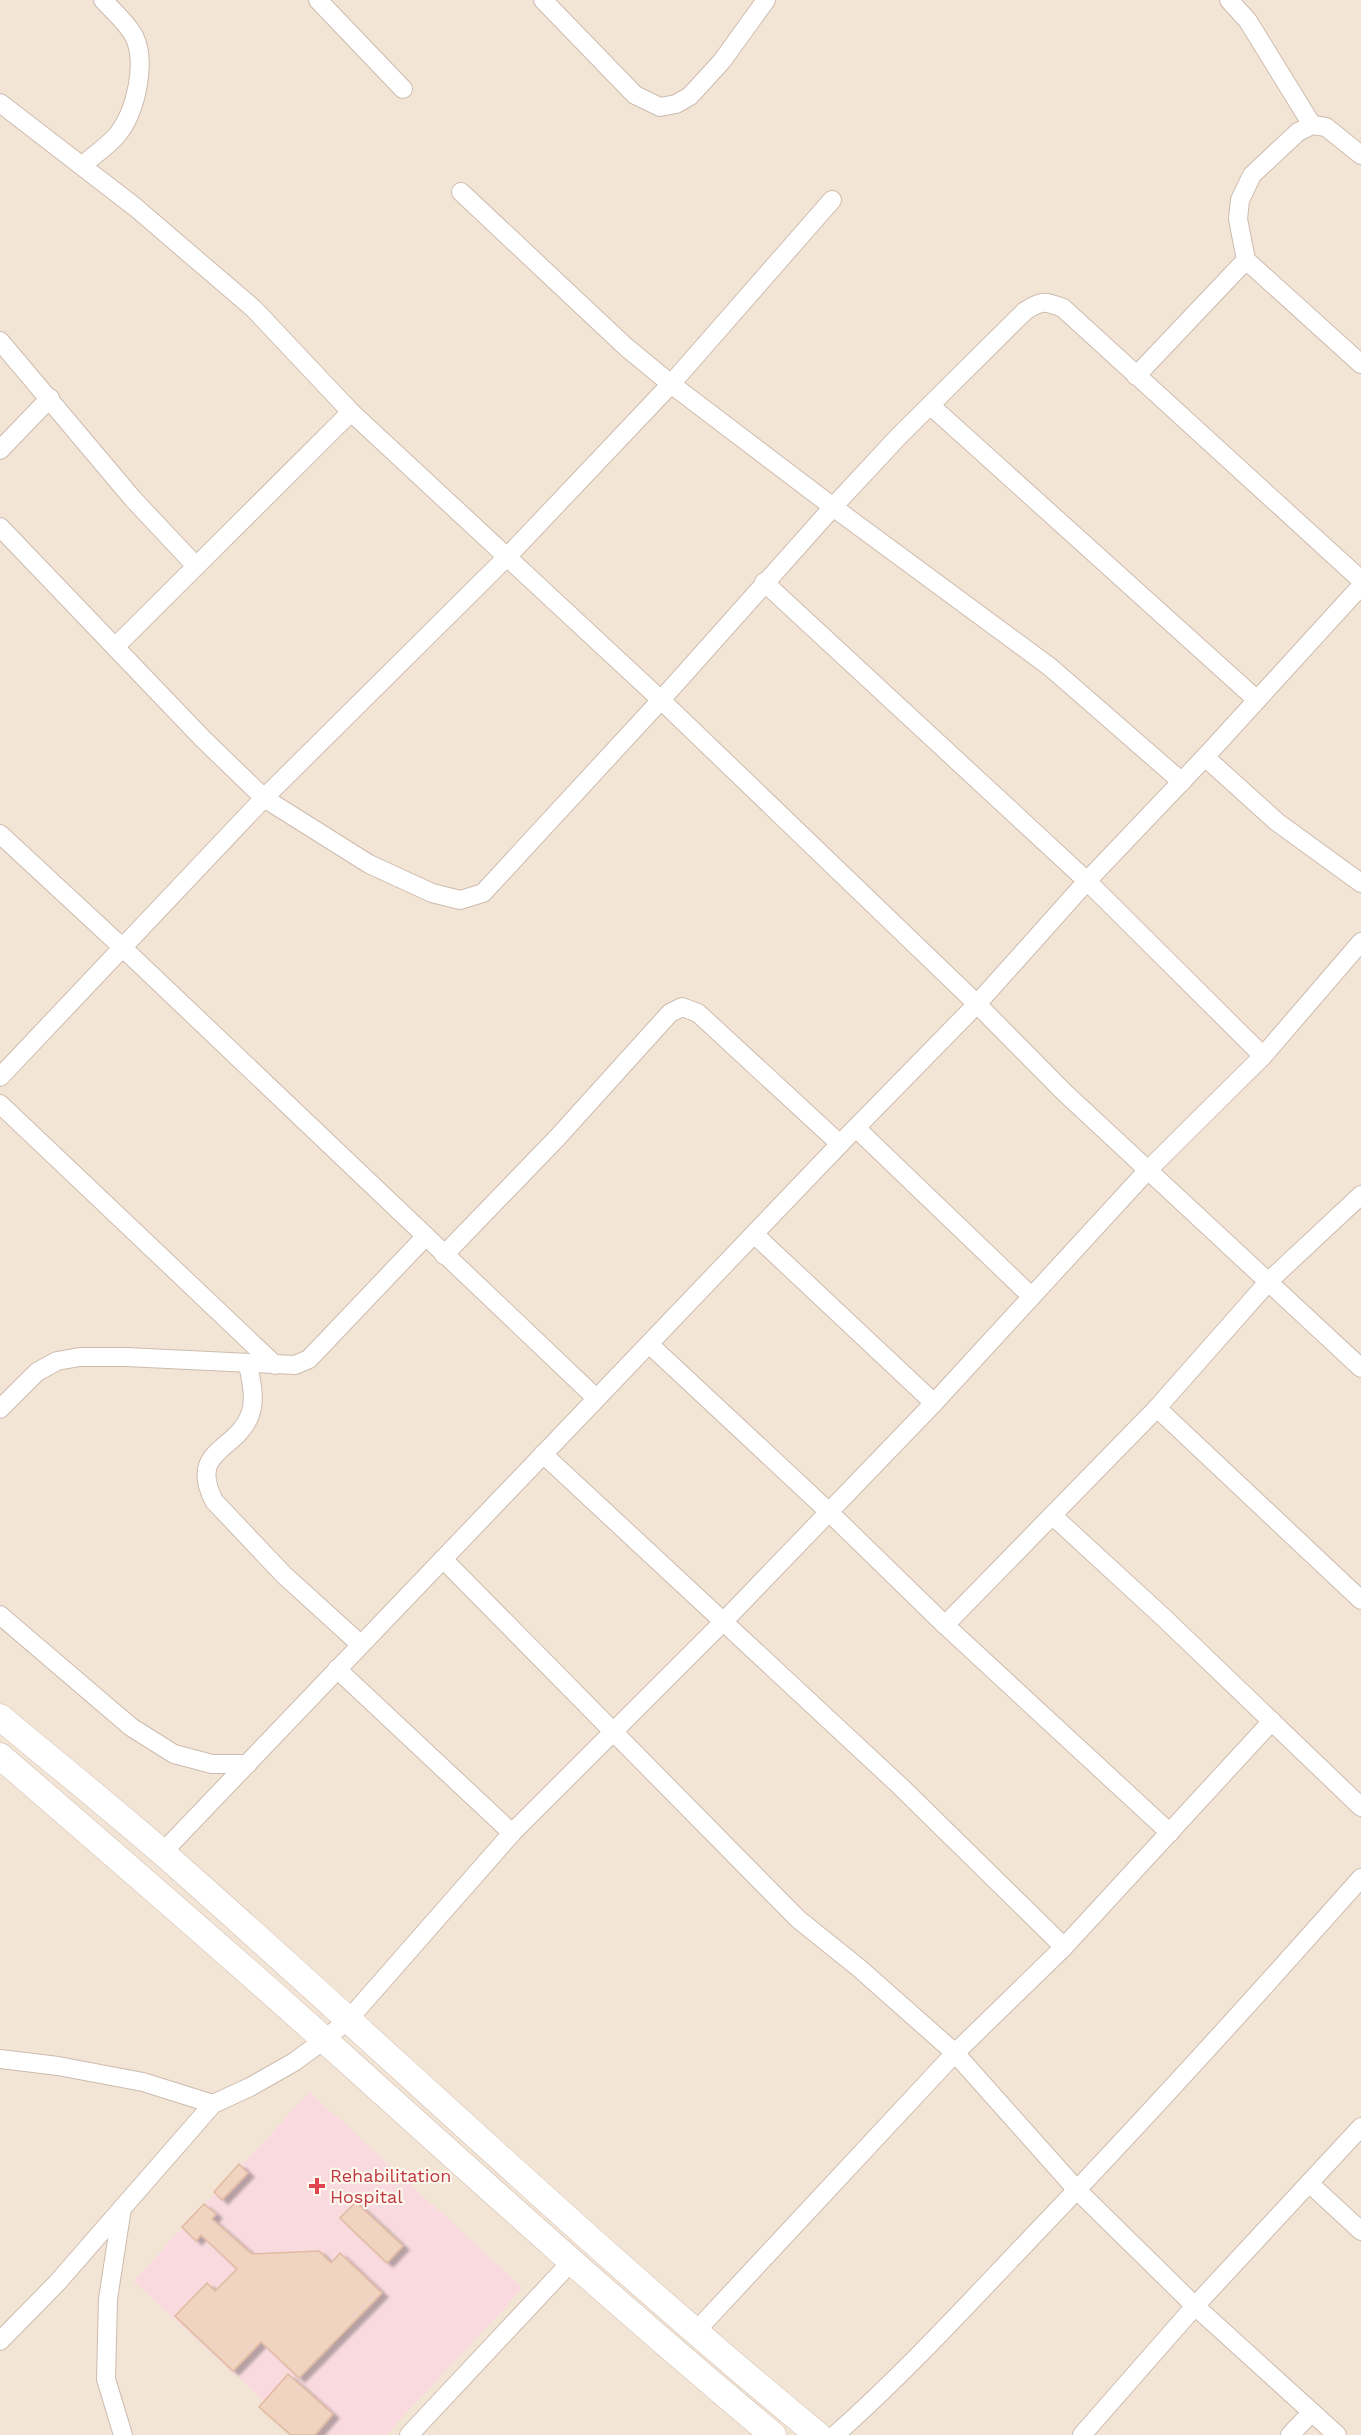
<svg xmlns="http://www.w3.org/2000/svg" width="1361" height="2435" font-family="'Work Sans',sans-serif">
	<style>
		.residential { fill: #f3e5d6 }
		.medical { fill: #f9dbdf }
		.building { fill: #f0d3c0; stroke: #e2b9a1; stroke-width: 1.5; filter: url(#shadow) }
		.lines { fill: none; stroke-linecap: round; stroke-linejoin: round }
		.street-casing { stroke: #cdbbae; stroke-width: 20 }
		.secondary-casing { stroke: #d2bdae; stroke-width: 27 }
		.street { stroke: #fff; stroke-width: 18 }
		.secondary { stroke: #fff; stroke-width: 26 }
		.health-dot { fill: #e0444e; stroke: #fef8ed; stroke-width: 2 }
		.labels { text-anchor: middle; stroke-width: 4.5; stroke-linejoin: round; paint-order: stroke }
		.health-label { font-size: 18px; fill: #be3a42; stroke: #fef8ed; text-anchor: start }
	</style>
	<defs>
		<filter id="shadow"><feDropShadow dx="6" dy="4" stdDeviation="1.5" flood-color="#0004"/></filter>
	</defs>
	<rect width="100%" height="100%" fill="#fbf3e7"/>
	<!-- residential -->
	<rect class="residential" x="0" y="0" width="1361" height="2435"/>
	<!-- medical -->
	<path class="medical" d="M310,2092L523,2288L386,2435H301L133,2281Z"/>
	<!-- building -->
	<g class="building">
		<path d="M239,2164L248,2173L222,2200L214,2192Z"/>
		<path d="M356,2202L403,2246L387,2263L340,2218Z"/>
		<path d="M204,2204L216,2214L212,2219L252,2254L319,2251L331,2263L340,2253L382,2293L299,2378L261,2342L233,2371L175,2316L207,2283L215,2291L237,2269L201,2235L196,2241L182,2227Z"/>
		<path d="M288,2374L333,2414L315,2435H291L259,2407Z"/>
	</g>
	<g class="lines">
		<!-- street casing -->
		<g class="street-casing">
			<g id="street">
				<path d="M318,0L403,89"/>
				<path d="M543,0L635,95L660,107L676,104L690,96L722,61L766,0"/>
				<path d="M1229,0L1248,21L1312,125"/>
				<path d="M0,103L135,207L254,309L351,412L661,700L977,1004L1065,1093L1361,1368"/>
				<path d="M1361,155L1326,127L1312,125L1298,132L1252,175L1240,200L1238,219L1246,260L1361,364"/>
				<path d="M83,165C94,155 109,145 118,134C136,111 147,62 134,36C127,23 113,11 103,0"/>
				<path d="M461,192L626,347L671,384L833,507L1050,667L1182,782"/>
				<path d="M0,341L133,499L195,565"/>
				<path d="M1136,376L1246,260"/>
				<path d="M930,405L1257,700"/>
				<path d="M0,450L50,398"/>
				<path d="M0,527L203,739L264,798L369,864L432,893L460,900L483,893L661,700L833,507L899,436L1025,311C1042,300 1045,301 1063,308L1361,580"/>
				<path d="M764,582L1087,881L1263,1056"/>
				<path d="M115,647L351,412"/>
				<path d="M1205,757L1277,822L1361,883"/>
				<path d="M0,834L123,948L596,1398"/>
				<path d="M0,1077L264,798L507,557L671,384L832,200"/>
				<path d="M0,1104L275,1365"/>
				<path d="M856,1128L1031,1296"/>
				<path d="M754,1234L934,1403"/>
				<path d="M444,1255L557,1138L670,1013L682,1007L698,1013L840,1144"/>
				<path d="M649,1344L828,1511L945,1625L1170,1833"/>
				<path d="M248,1364C251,1381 256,1398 250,1415C236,1452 188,1449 214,1501L284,1575L360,1644"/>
				<path d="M1157,1408L1361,1600"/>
				<path d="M0,1409L37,1372L57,1361L80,1357H126L295,1365L309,1359L426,1236"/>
				<path d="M543,1454L900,1786L1064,1947"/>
				<path d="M1053,1516L1163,1617L1361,1807"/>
				<path d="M443,1559L798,1919L859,1968L955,2053L1077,2190L1195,2306L1337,2435"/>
				<path d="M0,1615L131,1727L174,1754L212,1764H248"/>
				<path d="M945,1625L1157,1408L1269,1281L1361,1195"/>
				<path d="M337,1669L512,1833"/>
				<path d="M162,1853L840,1144L977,1004L1087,881L1205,757L1361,586"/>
				<path d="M0,2059L58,2066L143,2082L213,2104"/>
				<path d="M1309,2183L1361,2231"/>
				<path d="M122,2208L108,2299L106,2379L123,2435"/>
				<path d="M696,2331L955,2053L1064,1947L1272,1721"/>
				<path d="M0,2341L57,2283L213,2104L250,2087L294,2062L324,2040L348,2020L512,1833L724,1621L934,1403L1147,1171L1263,1056L1361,942"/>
				<path d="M409,2435L572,2261"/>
				<path d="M835,2435C904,2374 966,2306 1030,2239C1143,2121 1253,2000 1361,1878"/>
				<path d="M1082,2435L1195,2306L1361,2127"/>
				<path d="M1290,2435L1312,2412"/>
			</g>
		</g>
		<!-- secondary casing -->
		<g class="secondary-casing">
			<g id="secondary">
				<path d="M0,1717C55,1763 110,1807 164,1854C383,2047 593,2250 818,2435"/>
				<path d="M0,1756C103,1845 206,1934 308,2025C461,2163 614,2302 773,2435"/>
			</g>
		</g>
		<!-- street -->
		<use href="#street" class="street"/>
		<!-- secondary -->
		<use href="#secondary" class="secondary"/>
	</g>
	<!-- markers -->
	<path class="health-dot" d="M314 2177h6v6h6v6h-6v6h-6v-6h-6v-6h6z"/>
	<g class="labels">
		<!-- health labels -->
		<g class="health-label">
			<text x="330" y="2182">Rehabilitation<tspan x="330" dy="21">Hospital</tspan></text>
		</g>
	</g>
</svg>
